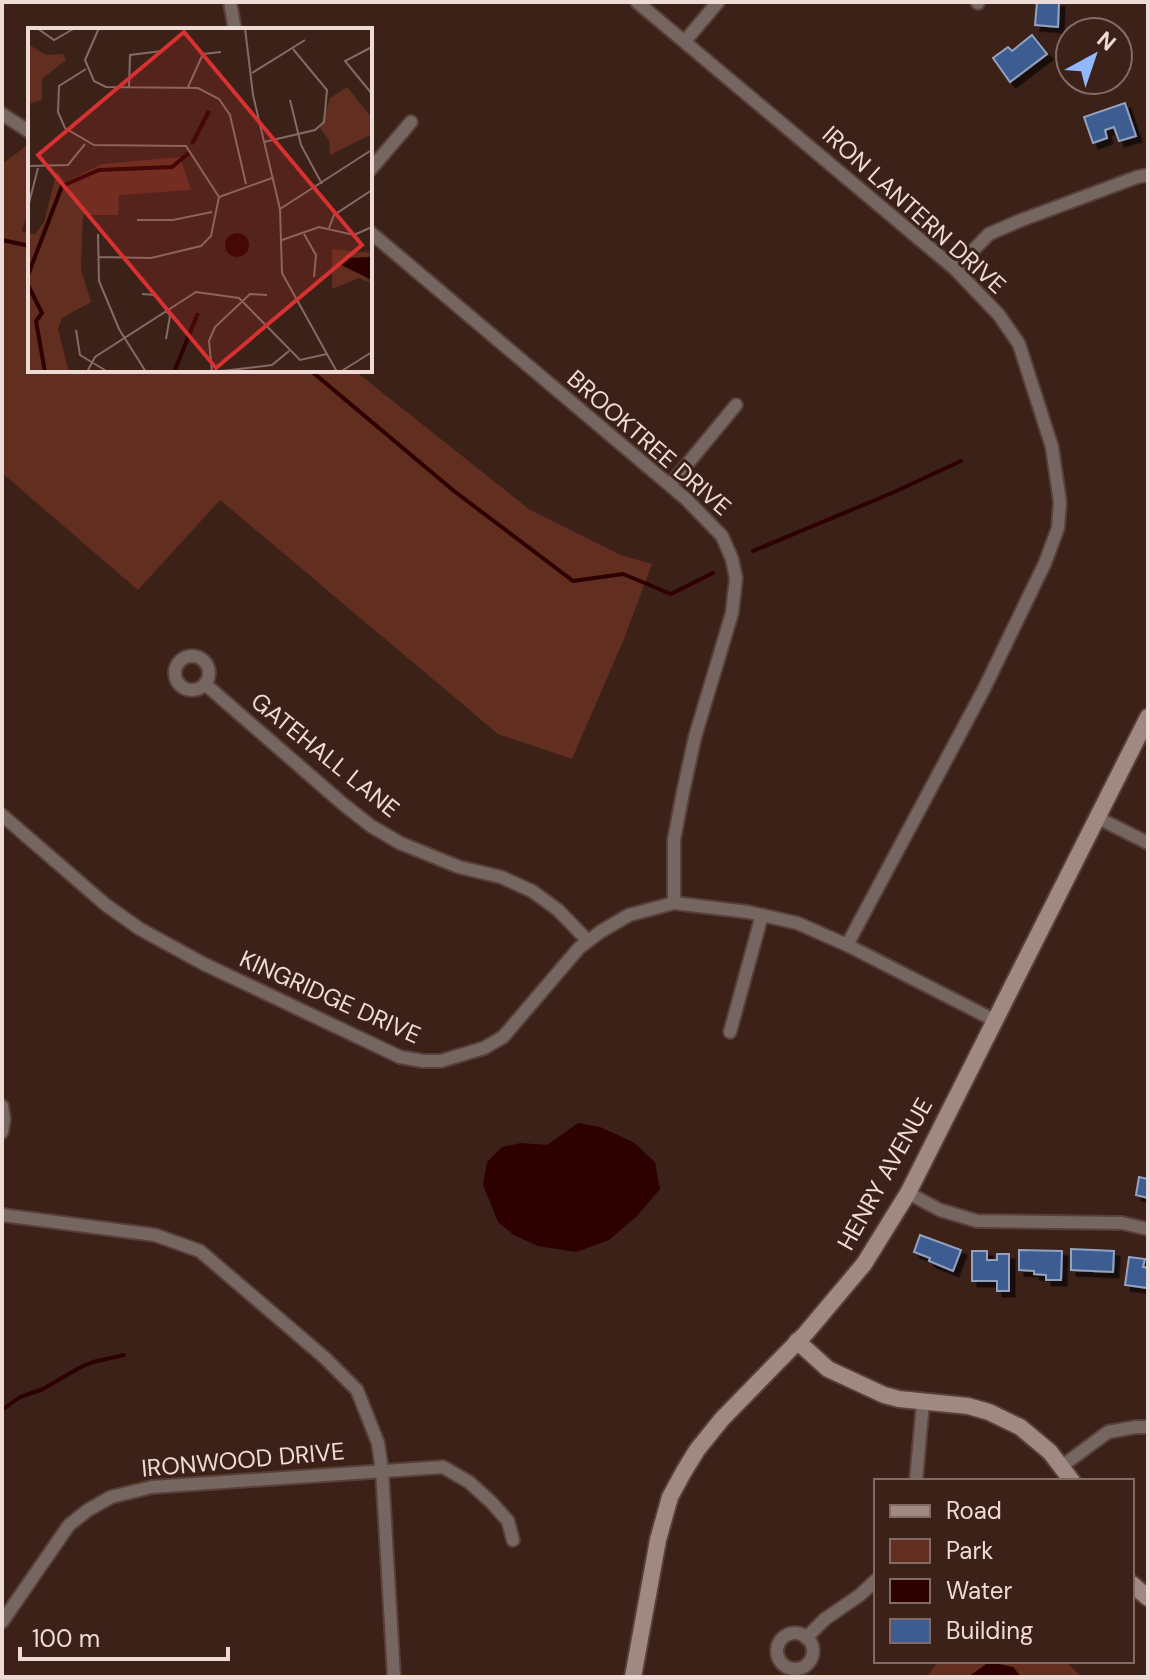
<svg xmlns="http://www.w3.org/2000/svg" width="1150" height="1679" font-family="'DM Sans',sans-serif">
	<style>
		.green { fill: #622e1f }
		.water { fill: #2d0100 }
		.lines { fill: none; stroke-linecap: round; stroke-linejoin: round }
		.stream { stroke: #2d0100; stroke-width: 4 }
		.building { fill: #3e5c92; stroke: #92a2bf; stroke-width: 2; filter: url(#shadow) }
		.street-casing { stroke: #583f37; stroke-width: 16 }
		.secondary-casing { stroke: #583f37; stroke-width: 20 }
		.street { stroke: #756662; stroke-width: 12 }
		.secondary { stroke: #a08982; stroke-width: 16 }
		.labels { text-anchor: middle; stroke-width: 6; stroke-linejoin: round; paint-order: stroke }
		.street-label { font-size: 24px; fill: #eedbd6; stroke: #3c2119 }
		.inset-river { fill: none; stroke: #2d0100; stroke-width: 4 }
		.inset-road { fill: none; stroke: #836b65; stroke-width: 2 }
		.view { fill: #d73131; fill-opacity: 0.15; stroke: #d73131; stroke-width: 4 }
		.inset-edge { fill: none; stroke: #eedbd6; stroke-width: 4 }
	</style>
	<defs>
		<filter id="shadow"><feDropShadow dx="5.5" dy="5.5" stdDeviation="0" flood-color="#0009"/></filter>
	</defs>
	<rect width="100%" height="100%" fill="#3c2119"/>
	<!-- green -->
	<g class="green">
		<path d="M26,146L30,148V203L22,231L30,234V370H354L530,510L621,555L652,564L624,639L572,759L498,734L220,500L138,590L2,473V164Z"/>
		<path d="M938,1661H1065L1082,1677H1021L1013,1667L971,1675V1677H927Z"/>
	</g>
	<!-- water -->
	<g class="water">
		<path d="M578,1123L600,1127L633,1142L655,1162L660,1189L636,1217L609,1240L576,1252L538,1246L514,1235L498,1222L483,1185L487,1162L502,1147L521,1143L547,1145Z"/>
		<path d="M989,1662L1013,1667L1021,1677H971V1675Z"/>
	</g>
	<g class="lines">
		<!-- stream -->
		<g class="stream">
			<path d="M2,240L30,246"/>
			<path d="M310,370L454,491L573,581L623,574L671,594L713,573"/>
			<path d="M753,551L892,493L961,461"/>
			<path d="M2,1410L20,1397L43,1389L79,1368L93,1362L124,1355"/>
		</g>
	</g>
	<!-- building -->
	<g class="building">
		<path d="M1037,2H1059L1058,27L1035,25Z"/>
		<path d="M1032,35L1047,54L1010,82L993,58L1008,47L1012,51Z"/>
		<path d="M1125,103L1136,136L1119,141L1114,127L1105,130L1107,138L1093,143L1084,117Z"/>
		<path d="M1139,1177L1148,1179V1198L1136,1195Z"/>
		<path d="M920,1235L961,1250L953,1271L929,1261L930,1258L914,1252Z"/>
		<path d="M1071,1249L1114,1251L1113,1272L1071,1270Z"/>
		<path d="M1019,1250L1062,1251L1061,1280H1046V1275L1034,1274V1271L1019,1270Z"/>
		<path d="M972,1251H987V1260H997V1254H1009V1291H997V1281H972Z"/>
		<path d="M1129,1257L1145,1259L1143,1267L1148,1268V1288L1125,1285Z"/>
	</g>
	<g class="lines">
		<!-- street casing -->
		<g class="street-casing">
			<g id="street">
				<path d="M230,2L235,30"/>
				<path d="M637,2L955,269L999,315L1019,344L1052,447L1060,502L1058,528L1045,563L984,689L847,945"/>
				<path d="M977,2L978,3"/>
				<path d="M685,41L718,2"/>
				<path d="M2,114L30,132"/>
				<path d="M370,170L411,122"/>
				<path d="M370,232L686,499L722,536L732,559L736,578L732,613L695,737L683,792L674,840V903"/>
				<path d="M955,269L989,234L1019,221L1137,177L1148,175"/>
				<path d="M670,485L736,405"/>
				<circle cx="192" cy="673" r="17"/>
				<path d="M205,684L343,804L371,826L400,843L459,867L501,877L532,891L558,910L588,941"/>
				<path d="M2,815L106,905L140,929L204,964L400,1057L423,1061H441L484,1048L503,1037L579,948L600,932L629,915L674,903L748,912L797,923L847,945L994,1020"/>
				<path d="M1096,817L1148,843"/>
				<path d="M730,1032L762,915"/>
				<path d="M2,1106L4,1119L2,1132"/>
				<path d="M908,1193L940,1210L977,1221L1122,1223L1148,1229"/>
				<path d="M2,1215L155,1235L200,1251L325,1358L357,1390L378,1443L382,1470L394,1677"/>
				<path d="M1062,1466L1108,1432L1136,1427H1148"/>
				<path d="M916,1481L923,1402"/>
				<path d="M2,1622L69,1525L88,1510L111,1497L152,1487L443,1467L469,1482L491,1502L508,1521L513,1540"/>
				<circle cx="795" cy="1651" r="18"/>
				<path d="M806,1638L825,1619L860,1595L876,1580"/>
			</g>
		</g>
		<!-- secondary casing -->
		<g class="secondary-casing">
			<g id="secondary">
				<path d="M797,1341L828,1369L884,1395L899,1399L968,1406L989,1412L1020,1427L1050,1452L1072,1481"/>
				<path d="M1132,1584L1148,1598"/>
				<path d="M633,1677L658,1540L670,1497L683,1473L697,1450L722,1419L806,1333L864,1264L908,1193L1148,717"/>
			</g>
		</g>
		<!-- street -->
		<use href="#street" class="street"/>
		<!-- secondary -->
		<use href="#secondary" class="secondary"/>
	</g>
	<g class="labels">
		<!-- street labels -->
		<g class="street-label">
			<text transform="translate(914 210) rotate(42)" y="8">IRON LANTERN DRIVE</text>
			<text transform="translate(649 443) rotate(41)" y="8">BROOKTREE DRIVE</text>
			<text transform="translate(325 755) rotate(39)" y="8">GATEHALL LANE</text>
			<text transform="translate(330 997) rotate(24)" y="8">KINGRIDGE DRIVE</text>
			<text transform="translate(885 1174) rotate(-61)" y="8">HENRY AVENUE</text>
			<text transform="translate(243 1460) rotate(-5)" y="8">IRONWOOD DRIVE</text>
		</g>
	</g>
	<!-- overview -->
	<g transform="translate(28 28)">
		<rect width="344" height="344" fill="#3c2119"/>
		<path d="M0,16L18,27L35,26L38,32L14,51V72L0,76ZM319,59L344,90V106L302,127L301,112L292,100L302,70ZM152,129L163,162L91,167L90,187H55L53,241L63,274L34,290L30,301L41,344H2L0,206H7L16,194L29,143L37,154L74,136ZM304,221L344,225L337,232L316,230L344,255L331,250L304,261Z" fill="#622e1f"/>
		<path d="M197 217a12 12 0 1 1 24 0a12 12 0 1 1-24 0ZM344,229V252L311,236L316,230Z" fill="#2d0100"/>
		<path class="inset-river" d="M164,116L181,83M0,247L34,158L71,142L144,139L161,125M0,257L14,285L8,293L17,344M146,344L170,285"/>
		<path class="inset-road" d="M9,0L26,12L47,0M71,0L57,32L66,53L78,59L170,60L191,71L202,87L218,156M217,0L225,67L252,181L254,245L309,344M344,19L317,33L344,66M58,41L31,58L30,84L37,100L66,117L158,118L191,169M224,45L277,12M101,59L102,27L134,23M160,59L175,26L193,24M262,72L273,117L294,156M236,114L287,102L296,94L299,62L265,21M0,138L40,137L57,116M0,179L10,140M252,181L342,123M109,192H145L184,184M301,200L306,187L344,162M70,206L71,253L91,301L118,344M276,206L288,227L286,249M254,212L291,199L326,207L344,199M70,229L123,230L173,218L183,208L191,169L244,150M114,266L128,267L142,288L138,311M48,302L52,327L80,344M59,344L67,329L168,264L211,270L272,332L299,326M184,344L181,313L187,299L222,266L239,267M185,344L244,337L261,323M312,344L344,324"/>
		<path class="view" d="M156,4L334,217L188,340L10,127Z"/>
		<rect width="344" height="344" class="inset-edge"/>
	</g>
	<!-- border -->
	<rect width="1150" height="1679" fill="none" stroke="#eedbd6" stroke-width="8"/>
	<!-- legend -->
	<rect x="874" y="1479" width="260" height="184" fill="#3c2119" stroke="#836b65" stroke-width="2"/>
	<rect x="890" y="1505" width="40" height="12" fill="#a08982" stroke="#836b65" stroke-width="2"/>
	<text x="946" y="1519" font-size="24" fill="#eedbd6">Road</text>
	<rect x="890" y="1539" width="40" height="24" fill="#622e1f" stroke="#836b65" stroke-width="2"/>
	<text x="946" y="1559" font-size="24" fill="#eedbd6">Park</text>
	<rect x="890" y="1579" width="40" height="24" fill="#2d0100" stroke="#836b65" stroke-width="2"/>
	<text x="946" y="1599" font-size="24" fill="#eedbd6">Water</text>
	<rect x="890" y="1619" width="40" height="24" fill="#3e5c92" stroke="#836b65" stroke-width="2"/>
	<text x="946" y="1639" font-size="24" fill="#eedbd6">Building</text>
	<!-- north arrow -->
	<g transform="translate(1094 56) rotate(40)"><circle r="38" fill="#3c2119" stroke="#836b65" stroke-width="2"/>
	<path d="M0-6L14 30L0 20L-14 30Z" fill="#91b8fd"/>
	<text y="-12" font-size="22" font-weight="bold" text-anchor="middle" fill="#eedbd6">N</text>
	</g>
	<!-- scale -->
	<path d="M20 1647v12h208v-12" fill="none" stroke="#eedbd6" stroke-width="4"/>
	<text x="32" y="1647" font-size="24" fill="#eedbd6" stroke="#3c2119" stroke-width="6" paint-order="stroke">100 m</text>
</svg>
